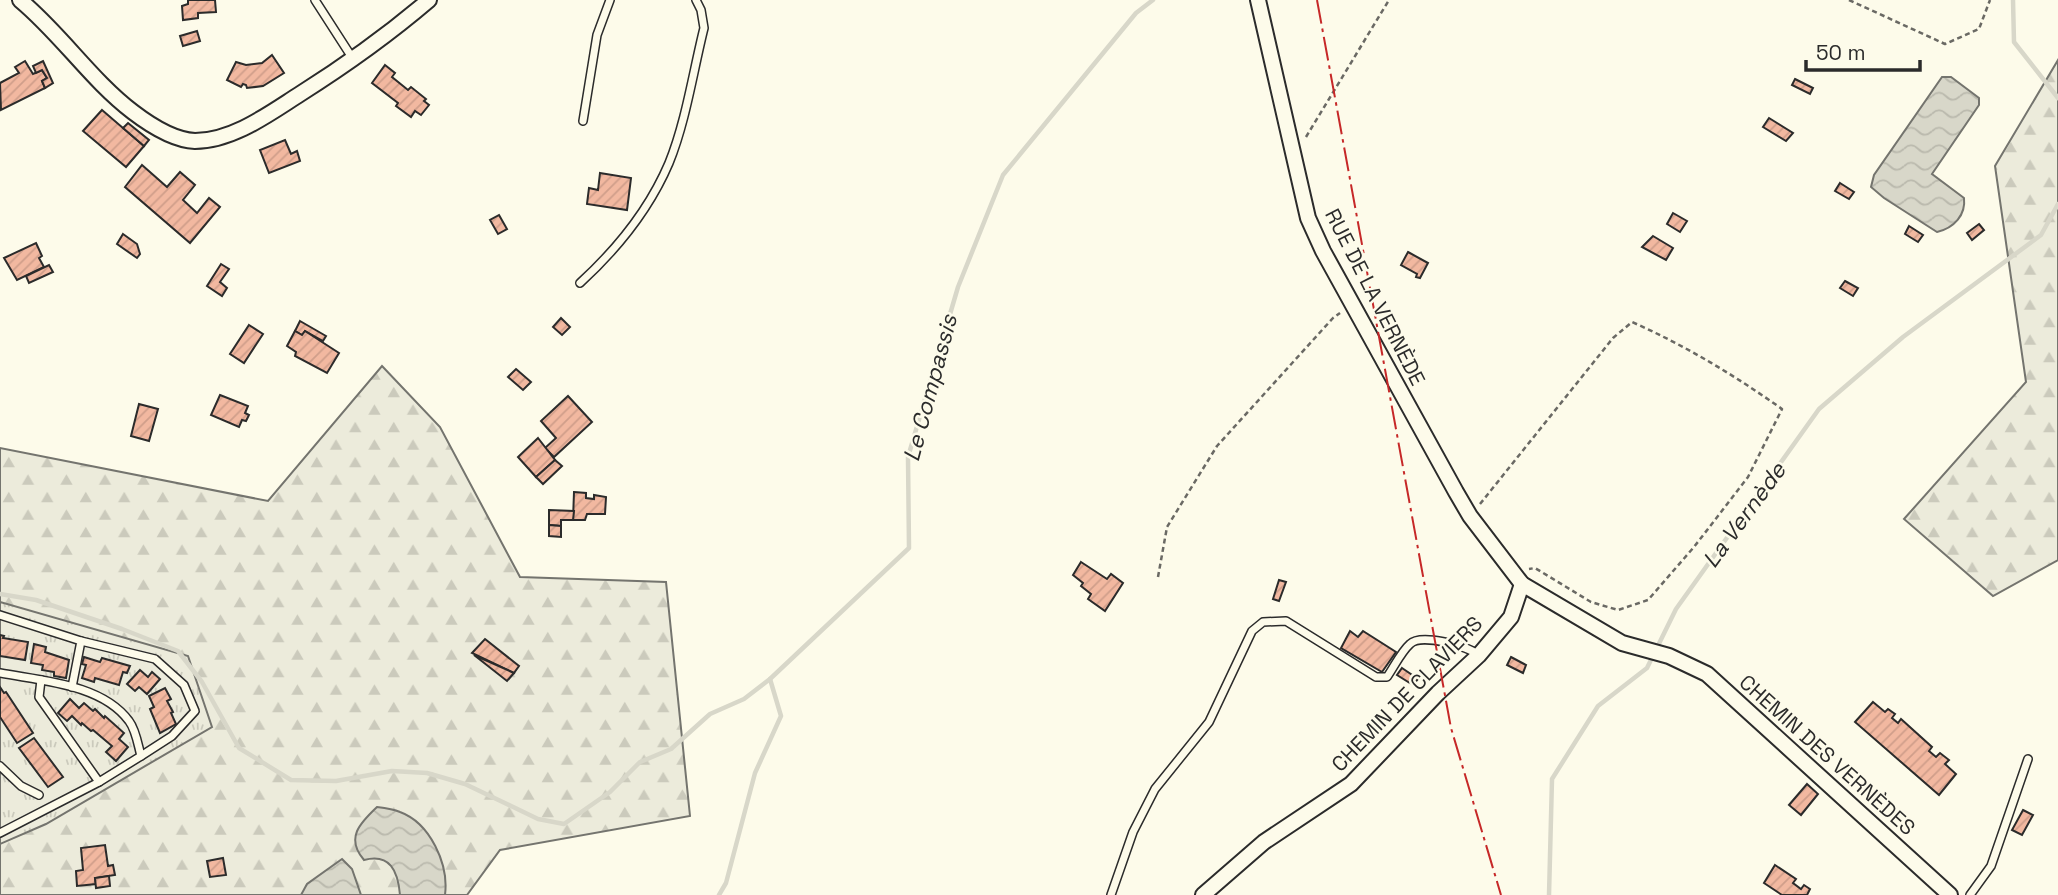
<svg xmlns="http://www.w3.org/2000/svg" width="2058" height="895" font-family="'Space Grotesk',sans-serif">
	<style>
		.forest { fill: url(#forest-firs); stroke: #74746e; stroke-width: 2 }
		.park { fill: url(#park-tufts); stroke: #74746e; stroke-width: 2 }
		.water { fill: url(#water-waves); stroke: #74746e; stroke-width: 2 }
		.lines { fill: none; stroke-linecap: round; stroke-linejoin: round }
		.stream { stroke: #d8d7c9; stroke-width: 4.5 }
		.building { fill: url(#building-hatch); stroke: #2b2b2b; stroke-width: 2 }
		.lane-casing { stroke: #2b2b2b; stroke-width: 10 }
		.street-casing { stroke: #2b2b2b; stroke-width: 18 }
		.path { stroke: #6a6964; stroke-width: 2.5; stroke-dasharray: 5 3.5; stroke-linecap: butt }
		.lane { stroke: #fdfbea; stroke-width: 7 }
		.street { stroke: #fdfbea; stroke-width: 14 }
		.power { stroke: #c62828; stroke-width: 2; stroke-dasharray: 24 5 3.5 5; stroke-linecap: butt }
		.labels { text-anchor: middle; stroke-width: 5; stroke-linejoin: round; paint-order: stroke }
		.street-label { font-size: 21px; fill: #2b2b2b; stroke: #fdfbea }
		.water-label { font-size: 23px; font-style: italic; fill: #2b2b2b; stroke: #fdfbea }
	</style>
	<defs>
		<pattern id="forest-firs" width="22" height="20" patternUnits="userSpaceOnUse" patternTransform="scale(1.75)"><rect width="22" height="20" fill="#ecebdb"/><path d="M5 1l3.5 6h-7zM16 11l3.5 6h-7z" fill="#cbcabc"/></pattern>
		<pattern id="park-tufts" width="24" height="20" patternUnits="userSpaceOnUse" patternTransform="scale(1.75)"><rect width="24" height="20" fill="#ecebdb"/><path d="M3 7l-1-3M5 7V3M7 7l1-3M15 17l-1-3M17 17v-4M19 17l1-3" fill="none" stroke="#cbcabc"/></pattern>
		<pattern id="water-waves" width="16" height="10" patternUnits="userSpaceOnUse" patternTransform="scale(1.75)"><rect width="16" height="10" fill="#d8d7c9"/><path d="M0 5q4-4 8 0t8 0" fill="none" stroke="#bab9ad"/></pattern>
		<pattern id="building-hatch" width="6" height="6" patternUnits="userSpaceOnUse" patternTransform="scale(1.75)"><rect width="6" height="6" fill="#f2b8a0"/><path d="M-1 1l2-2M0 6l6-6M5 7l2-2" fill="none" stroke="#d09e8a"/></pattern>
	</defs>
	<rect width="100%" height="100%" fill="#fdfbea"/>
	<!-- forest -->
	<g class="forest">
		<path d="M2058,60V560L1993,596L1904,519L2026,382L1995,166Z"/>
		<path d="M382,366L440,427L520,577L666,582L690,816L500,850L467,895H0V448L268,501Z"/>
	</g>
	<!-- park -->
	<path class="park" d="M0,602L188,656L212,727L46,824L0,844Z"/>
	<!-- water -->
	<g class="water">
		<path d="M1942,77H1951L1979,98V105L1932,174L1964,198C1966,215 1954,228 1937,232L1884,198L1871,187L1874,175Z"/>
		<path d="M377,807C385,808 393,809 400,812C430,823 449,864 445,895H400C398,871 390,853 364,860C345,838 360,823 377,807Z"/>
		<path d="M342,859L352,869L361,895H301L307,884Z"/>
	</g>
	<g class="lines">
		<!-- stream -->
		<g class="stream">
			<path d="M2013,0L2014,42L2058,98"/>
			<path d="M0,594L36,600L122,629L178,651L202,682L239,748L291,780L336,781L392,771L427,773L465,784L538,819L564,824L610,792L640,762L671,749L710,714L744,699L770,679L909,548L908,457L958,287L1003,175L1136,13L1153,0"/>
			<path d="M719,895L726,883L755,773L781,716L770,679"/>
			<path d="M1549,895L1552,779L1598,706L1647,668L1676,609L1819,409L1903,337L2041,235L2058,204"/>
		</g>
	</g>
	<!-- building -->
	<g class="building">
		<path d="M188,0H215L216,12L198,13V18L183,20L182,6L188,4Z"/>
		<path d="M197,31L200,41L183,46L180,36Z"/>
		<path d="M272,55L284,73L263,86L247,88L246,85L243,84L241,87L227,80L236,62L246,65L262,63Z"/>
		<path d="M25,61L33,74L42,70L47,78L42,81L45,88L1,110L0,83L19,73L15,67Z"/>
		<path d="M43,61L53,83L45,88L42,81L47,78L42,70L36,73L33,66Z"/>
		<path d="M385,65L395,73L392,77L408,90L411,87L426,99L424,101L429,105L421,115L415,111L411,117L396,106L398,103L372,83Z"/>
		<path d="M1795,79L1813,88L1810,94L1792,85Z"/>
		<path d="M102,110L144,146L126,167L83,131Z"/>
		<path d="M1769,118L1793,133L1786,141L1763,127Z"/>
		<path d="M128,123L149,140L144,146L123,128Z"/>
		<path d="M285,140L291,154L297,151L300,161L269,173L260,150Z"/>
		<path d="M142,165L167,187L180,172L195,185L183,200L197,213L209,198L220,207L190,243L125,187Z"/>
		<path d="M600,173L631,178L627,210L587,204L589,188L598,190Z"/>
		<path d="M1840,183L1854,192L1849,199L1835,191Z"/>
		<path d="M1673,213L1687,221L1680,232L1667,224Z"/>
		<path d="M499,215L507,229L498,234L490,220Z"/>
		<path d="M1979,224L1984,230L1972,240L1967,233Z"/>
		<path d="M1909,226L1923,235L1918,242L1905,234Z"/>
		<path d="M123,234L137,244L140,254L137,258L117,244Z"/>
		<path d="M1653,236L1673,248L1666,260L1642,247Z"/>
		<path d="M36,243L42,256L39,258L44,267L17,280L4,258Z"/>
		<path d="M1408,252L1428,263L1420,278L1416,277L1417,274L1401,265Z"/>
		<path d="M221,264L229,269L220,282L227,288L222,296L207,286Z"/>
		<path d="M49,265L53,272L29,283L26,276Z"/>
		<path d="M1845,281L1858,288L1853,296L1840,288Z"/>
		<path d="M561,318L570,327L562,335L553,327Z"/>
		<path d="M300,321L326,336L323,341L305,331L302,335L295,331Z"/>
		<path d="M249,325L263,334L244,363L230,354Z"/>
		<path d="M295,331L302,335L305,331L339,353L327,373L295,356L296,352L287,346Z"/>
		<path d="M516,369L531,382L523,390L508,377Z"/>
		<path d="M220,395L248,406L245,413L249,415L246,421L242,420L239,427L211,415Z"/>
		<path d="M568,396L592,422L554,457L545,448L556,438L541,421Z"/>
		<path d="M139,404L158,409L149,441L131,436Z"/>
		<path d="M538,438L555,460L536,477L518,457Z"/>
		<path d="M555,460L562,466L543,484L536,477Z"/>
		<path d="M574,492L586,493V498L594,499V495L606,497L605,514H587L585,520H573Z"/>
		<path d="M549,510L574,511L573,520H561V526L549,525Z"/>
		<path d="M549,525L561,526V537L549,536Z"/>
		<path d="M1081,562L1107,579L1111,574L1123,583L1105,611L1088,599L1091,594L1081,586L1083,583L1073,575Z"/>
		<path d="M1279,580L1286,582L1279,601L1273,599Z"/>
		<path d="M1350,631L1358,637L1363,631L1396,652L1382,672L1341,648Z"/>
		<path d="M0,635L4,636L3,638L28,642L25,660L0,656Z"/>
		<path d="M485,639L519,666L514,673L472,653Z"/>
		<path d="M34,644L46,647L45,652L69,660L66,678L54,676V672L42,670L43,665L31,663Z"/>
		<path d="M474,655L514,673L507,681Z"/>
		<path d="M84,657L100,662L102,658L130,666L127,673L123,672L119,685L95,678L94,682L82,678L86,665L82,664Z"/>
		<path d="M1511,657L1526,665L1523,673L1507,665Z"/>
		<path d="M1402,668L1418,679L1413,685L1397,675Z"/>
		<path d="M140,670L148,677L152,672L160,679L147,694L139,687L135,691L127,684Z"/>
		<path d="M0,687L4,693L6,692L33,733L17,743L0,717Z"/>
		<path d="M165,688L171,699L167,701L173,712L171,713L176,724L160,733L150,709L154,707L149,696Z"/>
		<path d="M70,699L79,708L84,703L93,711L95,709L104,718L105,716L124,733L119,739L128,747L116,761L106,752L112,746L93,730L91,731L82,723L81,725L72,716L67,721L58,713Z"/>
		<path d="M1873,702L1885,712L1888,709L1895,714L1892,718L1898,723L1901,719L1932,747L1929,751L1936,757L1940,753L1949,760L1945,764L1956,774L1939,795L1855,722Z"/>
		<path d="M34,738L63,777L48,787L19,748Z"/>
		<path d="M1807,784L1818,794L1801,815L1789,805Z"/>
		<path d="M2023,810L2033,815L2022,835L2012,830Z"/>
		<path d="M105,845L108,866L113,865L115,875L95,878L96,884L77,886L76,871L83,870L81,848Z"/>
		<path d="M223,858L226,875L210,877L207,861Z"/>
		<path d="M1775,865L1796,879L1793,883L1801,889L1804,885L1810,889L1807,895H1782L1764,883Z"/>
		<path d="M109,876L110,886L96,888L95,878Z"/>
	</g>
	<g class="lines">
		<!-- lane casing -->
		<g class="lane-casing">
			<g id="lane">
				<path d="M315,0L353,59"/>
				<path d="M583,121L597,35L610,0"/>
				<path d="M580,283C616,250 649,210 669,163C686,121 693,72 704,28L701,10L696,0"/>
				<path d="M0,615L81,641L72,687"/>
				<path d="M81,641L155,659L184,685L195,711L172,736L141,756"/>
				<path d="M0,673C42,681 102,684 129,721C136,730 138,745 141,756L99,782L0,833"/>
				<path d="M41,680L39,697L99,782"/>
				<path d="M0,766L21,786L39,795"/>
				<path d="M1111,895L1133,832L1155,789L1209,722L1252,631L1263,622L1286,621L1376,677H1387C1394,667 1401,652 1410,644C1421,633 1467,646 1479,655"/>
				<path d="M1970,895L1991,866L2028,759"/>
			</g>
		</g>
		<!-- street casing -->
		<g class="street-casing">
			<g id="street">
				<path d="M20,0C61,34 91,80 133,112C150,125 173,140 195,141C233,141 270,113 300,94C346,65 388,35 429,0"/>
				<path d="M1258,0L1308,218L1323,251L1456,492L1470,516L1522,584L1622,643L1669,656L1707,674L1950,895"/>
				<path d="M1203,895L1264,842L1351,784L1438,693L1479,655L1511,617L1522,584"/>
			</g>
		</g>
		<!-- path -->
		<g class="path">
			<path d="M1849,0L1945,44L1979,29L1990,0"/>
			<path d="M1306,137L1389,0"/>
			<path d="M1480,504L1613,338L1632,322C1686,346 1734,375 1782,409L1748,477L1694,547L1648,600L1618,610L1591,602L1535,568L1529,569"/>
			<path d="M1158,577L1167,527L1217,446L1333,318L1340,313"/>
		</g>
		<!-- lane -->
		<use href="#lane" class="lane"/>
		<!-- street -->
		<use href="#street" class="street"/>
		<!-- power -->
		<path class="power" d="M1317,0L1451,728L1501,895"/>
	</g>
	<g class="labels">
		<!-- street labels -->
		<g class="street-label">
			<text transform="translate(1375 297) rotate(63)" y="7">RUE DE LA VERNÈDE</text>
			<text transform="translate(1407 694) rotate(-46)" y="7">CHEMIN DE CLAVIERS</text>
			<text transform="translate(1827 755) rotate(42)" y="7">CHEMIN DES VERNÈDES</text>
		</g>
		<!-- water labels -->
		<g class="water-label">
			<text transform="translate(930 388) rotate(-75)" y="8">Le Compassis</text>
			<text transform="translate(1744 515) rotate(-54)" y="8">La Vernède</text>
		</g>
	</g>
	<!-- scale -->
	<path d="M1806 60v10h114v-10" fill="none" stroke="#2b2b2b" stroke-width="3.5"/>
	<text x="1816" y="60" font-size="21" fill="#2b2b2b" stroke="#fdfbea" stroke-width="5" paint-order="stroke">50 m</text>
</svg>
